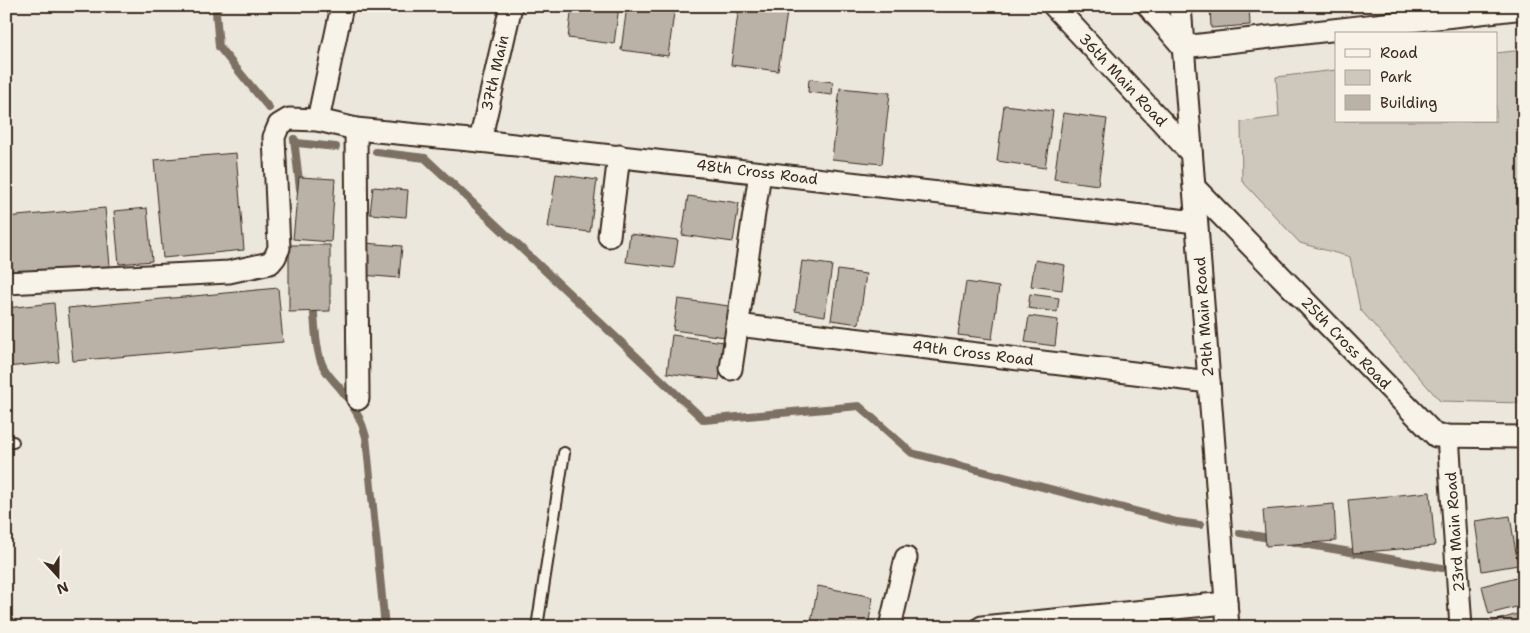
<svg xmlns="http://www.w3.org/2000/svg" width="1530" height="633" font-family="'Shantell Sans',sans-serif">
	<style>
		.green { fill: #cec8bc; stroke: #84796d }
		.lines { fill: none; stroke-linecap: round; stroke-linejoin: round }
		.stream { stroke: #7c7064; stroke-width: 8 }
		.building { fill: #bab2a7; stroke: #3b2a1e }
		.lane-casing { stroke: #3b2a1e; stroke-width: 14 }
		.street-casing { stroke: #3b2a1e; stroke-width: 25 }
		.lane { stroke: #f7f3e8; stroke-width: 10 }
		.street { stroke: #f7f3e8; stroke-width: 21 }
		.labels { text-anchor: middle; stroke-width: 4.5; stroke-linejoin: round; paint-order: stroke }
		.street-label { font-size: 15px; fill: #3b2a1e; stroke: #f7f3e8 }
	</style>
	<rect width="100%" height="100%" fill="#ece7dc"/>
	<filter id="ink" filterUnits="userSpaceOnUse"><feTurbulence type="fractalNoise" baseFrequency=".02" numOctaves="2"/><feDisplacementMap in="SourceGraphic" scale="10" xChannelSelector="R" yChannelSelector="G"/><feConvolveMatrix kernelMatrix="1 2 1 2 8 2 1 2 1" color-interpolation-filters="sRGB"/></filter>
	<g filter="url(#ink)">
		<!-- green -->
		<path class="green" d="M1524,50L1523,403L1440,401L1360,309L1350,257L1300,243L1242,181L1241,122L1279,117L1276,77L1336,70V121H1496V53Z"/>
		<g class="lines">
			<!-- stream -->
			<g class="stream">
				<path d="M219,6L216,12L219,47L269,108"/>
				<path d="M294,139L300,189"/>
				<path d="M294,139L297,143L336,147"/>
				<path d="M376,152L425,158L704,420L859,406L912,453L1177,522L1200,525"/>
				<path d="M313,302C315,321 315,348 322,364C327,376 336,382 343,392C354,406 362,420 366,437L385,627"/>
				<path d="M1240,533L1275,539"/>
				<path d="M1293,542L1442,568"/>
			</g>
		</g>
		<!-- building -->
		<g class="building">
			<path d="M572,6H619L614,44L568,38Z"/>
			<path d="M627,6H675L668,56L621,50Z"/>
			<path d="M739,6H788L778,71L731,65Z"/>
			<path d="M1210,6H1249L1250,25L1211,28Z"/>
			<path d="M1330,6H1380L1330,11Z"/>
			<path d="M809,79L833,82L832,95L808,92Z"/>
			<path d="M840,88L890,93L882,164L832,159Z"/>
			<path d="M1004,105L1053,111L1045,168L997,161Z"/>
			<path d="M1063,113L1107,119L1098,185L1054,179Z"/>
			<path d="M236,153L244,250L163,258L154,160Z"/>
			<path d="M556,174L597,180L590,232L548,227Z"/>
			<path d="M299,177L335,179L331,242L293,239Z"/>
			<path d="M373,187L408,190L406,217L370,214Z"/>
			<path d="M688,196L739,203L733,242L682,235Z"/>
			<path d="M105,208L110,266L6,275V217Z"/>
			<path d="M147,208L152,261L119,264L114,211Z"/>
			<path d="M630,234L678,240L674,268L626,262Z"/>
			<path d="M365,243L402,246L399,278L362,275Z"/>
			<path d="M289,245H330V311L289,312Z"/>
			<path d="M1035,260L1065,265L1062,290L1031,286Z"/>
			<path d="M802,261L832,265L825,316L795,311Z"/>
			<path d="M838,270L866,274L859,324L831,320Z"/>
			<path d="M966,282L999,287L992,339L958,335Z"/>
			<path d="M278,288L283,342L73,361L68,308Z"/>
			<path d="M1030,294L1059,298L1057,312L1028,308Z"/>
			<path d="M678,299L729,306L725,337L673,330Z"/>
			<path d="M54,303L59,362L6,367V308Z"/>
			<path d="M1029,316L1058,320L1055,346L1025,342Z"/>
			<path d="M672,335L724,342L719,380L667,373Z"/>
			<path d="M1430,492L1435,546L1353,553L1348,500Z"/>
			<path d="M1334,504L1336,541L1266,546L1263,510Z"/>
			<path d="M1510,516L1518,565L1482,571L1475,521Z"/>
			<path d="M1524,575V605L1489,614L1482,586Z"/>
			<path d="M818,586L873,597L868,627H810Z"/>
			<path d="M1524,612V627H1485V624Z"/>
		</g>
		<g class="lines">
			<!-- lane casing -->
			<g class="lane-casing">
				<g id="lane">
					<path d="M6,442H13"/>
					<path d="M537,627L564,453"/>
				</g>
			</g>
			<!-- street casing -->
			<g class="street-casing">
				<g id="street">
					<path d="M1054,6L1191,153"/>
					<path d="M1148,6L1183,47L1524,8"/>
					<path d="M1180,6L1228,627"/>
					<path d="M318,120L342,6"/>
					<path d="M356,129L358,399"/>
					<path d="M480,141L511,6"/>
					<path d="M1194,187L1436,436L1524,437"/>
					<path d="M609,236L619,156"/>
					<path d="M6,283L229,272L270,263L275,257L279,248L274,137L279,125L289,119L318,120L356,129L480,141L1196,222"/>
					<path d="M737,325L1209,382"/>
					<path d="M731,369L760,173"/>
					<path d="M1448,436L1461,627"/>
					<path d="M890,627L906,558"/>
					<path d="M982,627L1226,603"/>
				</g>
			</g>
			<!-- lane -->
			<use href="#lane" class="lane"/>
			<!-- street -->
			<use href="#street" class="street"/>
		</g>
	</g>
	<g class="labels">
		<!-- street labels -->
		<g class="street-label">
			<text transform="translate(495 73) rotate(-77)" y="5">37th Main</text>
			<text transform="translate(1123 80) rotate(47)" y="5">36th Main Road</text>
			<text transform="translate(757 172) rotate(7)" y="5">48th Cross Road</text>
			<text transform="translate(1204 317) rotate(-94)" y="5">29th Main Road</text>
			<text transform="translate(1346 343) rotate(46)" y="5">25th Cross Road</text>
			<text transform="translate(973 353) rotate(7)" y="5">49th Cross Road</text>
			<text transform="translate(1455 532) rotate(-94)" y="5">23rd Main Road</text>
		</g>
	</g>
	<!-- margin -->
	<rect width="1530" height="633" fill="none" stroke="#f7f3e8" stroke-width="25"/>
	<rect x="12" y="12" width="1505" height="608" fill="none" stroke="#3b2a1e" stroke-width="2" filter="url(#ink)"/>
	<!-- legend -->
	<rect x="1335" y="32" width="162" height="90" fill="#f7f3e8" stroke="#aca397"/>
	<rect x="1345" y="49" width="25" height="8" fill="#f7f3e8" stroke="#aca397"/>
	<text x="1380" y="58" font-size="15" fill="#3b2a1e">Road</text>
	<rect x="1345" y="70" width="25" height="15" fill="#cec8bc" stroke="#aca397"/>
	<text x="1380" y="82" font-size="15" fill="#3b2a1e">Park</text>
	<rect x="1345" y="95" width="25" height="15" fill="#bab2a7" stroke="#aca397"/>
	<text x="1380" y="108" font-size="15" fill="#3b2a1e">Building</text>
	<!-- north arrow -->
	<g transform="translate(58 576) rotate(159)" stroke="#f7f3e8" stroke-width="4" paint-order="stroke">
	<path d="M0-4L9 19L0 12L-9 19Z" fill="#3b2a1e"/>
	<text y="-8" font-size="14" font-weight="bold" text-anchor="middle" fill="#3b2a1e">N</text>
	</g>
</svg>
